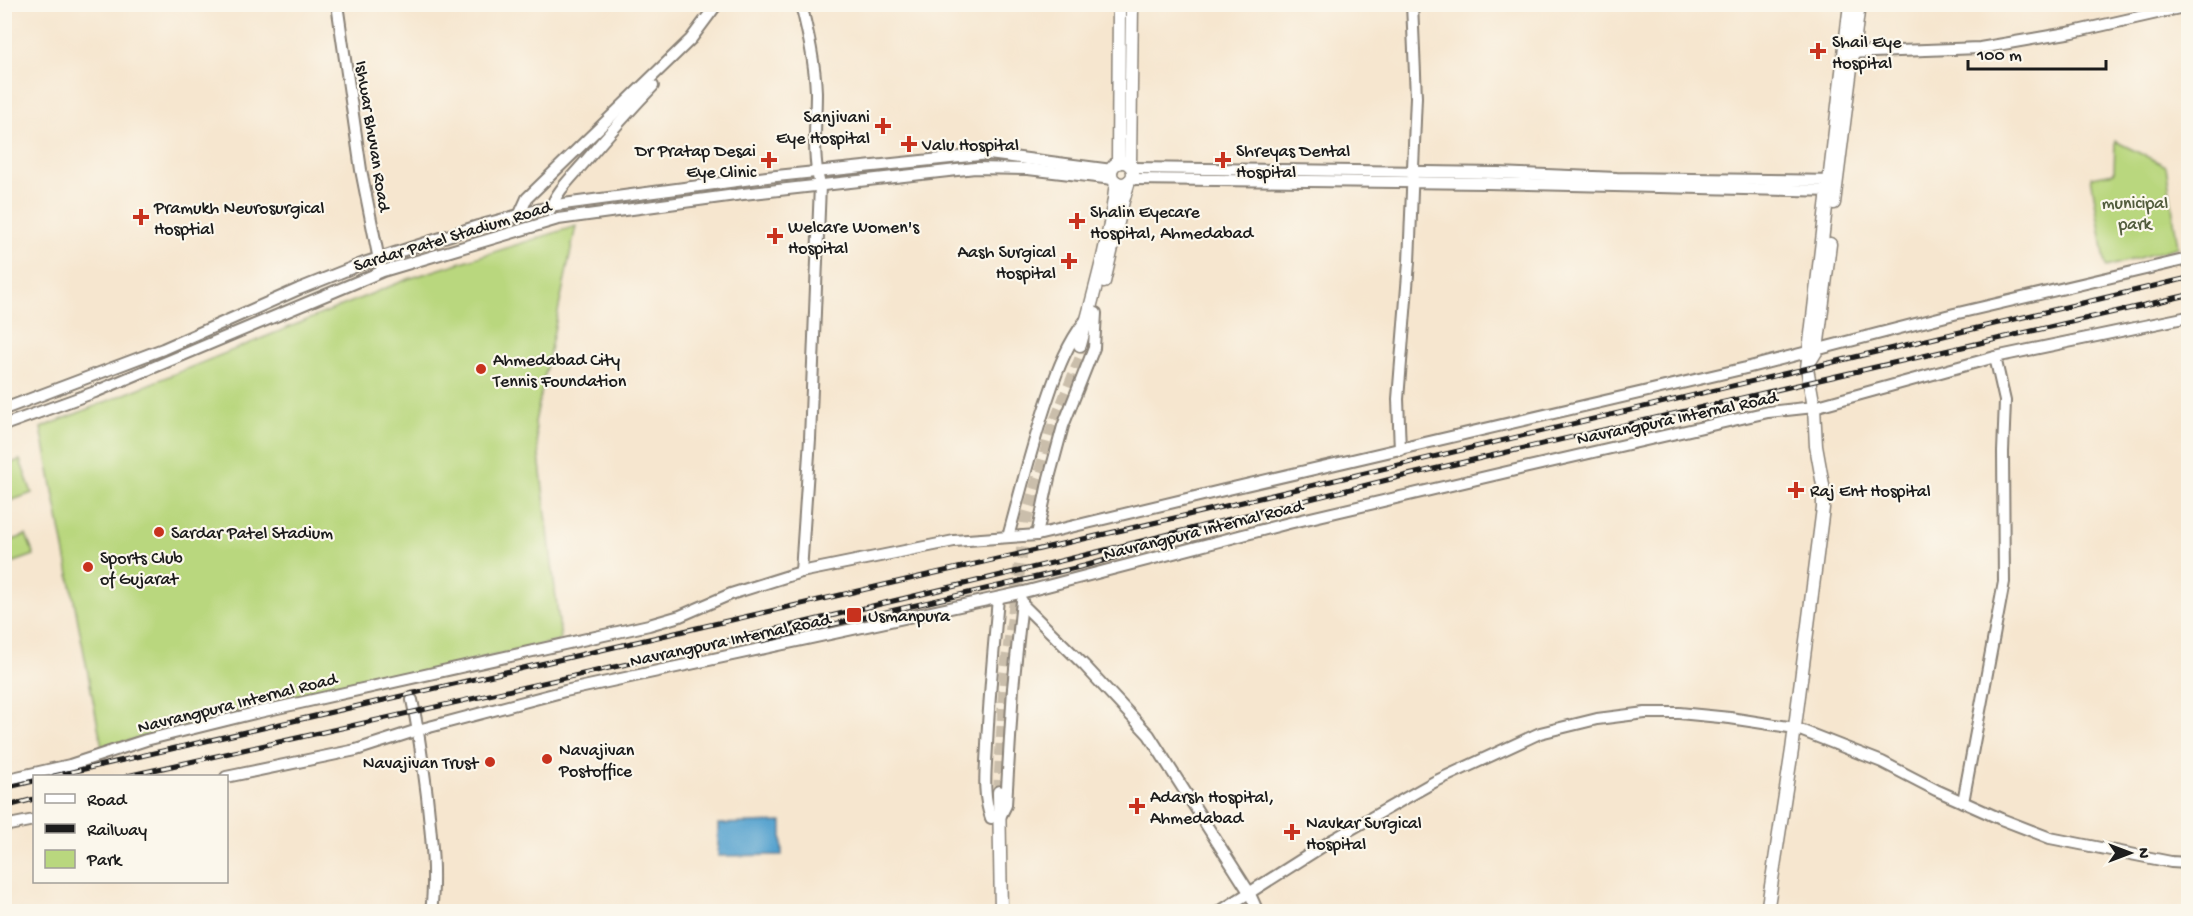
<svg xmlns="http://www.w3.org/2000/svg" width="2193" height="916" font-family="'Gochi Hand',sans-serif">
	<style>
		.green { fill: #b9d77e; stroke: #6a7a4d; stroke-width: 1.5 }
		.water { fill: #56a3cf; stroke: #396076; stroke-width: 1.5 }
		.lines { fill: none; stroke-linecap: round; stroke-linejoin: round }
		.minor-tunnel { stroke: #cabeab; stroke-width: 10; stroke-dasharray: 10 5; stroke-linecap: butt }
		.major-tunnel { stroke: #cabeab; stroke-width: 12; stroke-dasharray: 12 6; stroke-linecap: butt }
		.minor-casing { stroke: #898176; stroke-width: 14 }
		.major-casing { stroke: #898176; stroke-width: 15 }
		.minor { stroke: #fff; stroke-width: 10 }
		.major { stroke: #fff; stroke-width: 12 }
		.rail-casing { stroke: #1c1c1c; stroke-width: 5 }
		.rail { stroke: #fbf7ec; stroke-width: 3; stroke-dasharray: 9; stroke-linecap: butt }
		.poi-dot { fill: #c8321e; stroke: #fbf7ec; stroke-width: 2 }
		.labels { text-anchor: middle; stroke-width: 4.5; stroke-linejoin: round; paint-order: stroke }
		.poi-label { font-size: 18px; fill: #1c1c1c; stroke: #fbf7ec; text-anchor: start }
		.street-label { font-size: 18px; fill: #1c1c1c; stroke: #fbf7ec }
		.park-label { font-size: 18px; fill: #535d3e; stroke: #fbf7ec }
	</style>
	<rect width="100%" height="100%" fill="#fbf7ec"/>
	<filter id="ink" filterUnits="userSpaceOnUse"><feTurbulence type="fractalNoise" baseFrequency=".0167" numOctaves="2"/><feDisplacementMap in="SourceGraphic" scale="12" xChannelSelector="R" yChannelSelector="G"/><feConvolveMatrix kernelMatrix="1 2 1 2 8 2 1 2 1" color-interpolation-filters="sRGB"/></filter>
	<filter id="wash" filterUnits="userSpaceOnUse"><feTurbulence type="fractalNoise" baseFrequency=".008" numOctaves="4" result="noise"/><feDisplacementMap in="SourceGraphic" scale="24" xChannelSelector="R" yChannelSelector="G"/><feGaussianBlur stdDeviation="1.35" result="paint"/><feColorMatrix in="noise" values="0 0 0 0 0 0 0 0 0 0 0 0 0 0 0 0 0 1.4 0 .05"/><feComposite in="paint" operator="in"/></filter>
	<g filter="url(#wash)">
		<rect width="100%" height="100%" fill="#f6e6cf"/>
		<!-- green -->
		<g class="green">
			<path d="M2115,141L2166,166L2178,247L2106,267L2091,177L2114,173Z"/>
			<path d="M576,226L535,422L561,640L102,747L41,428L408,279Z"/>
			<path d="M20,460L32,493L5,503V465Z"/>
			<path d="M26,535L34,555L9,564L5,552V543Z"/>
		</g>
		<!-- water -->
		<path class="water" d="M782,822V855L718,856V824Z"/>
	</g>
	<g filter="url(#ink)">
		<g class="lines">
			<!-- minor-tunnel -->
			<path class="minor-tunnel" d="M410,690L412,700"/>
			<!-- major-tunnel -->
			<path class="major-tunnel" d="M999,792L1005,675L1026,520L1052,429L1089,337"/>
			<!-- minor casing -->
			<g class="minor-casing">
				<g id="minor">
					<path d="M337,4L361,170L380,265"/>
					<path d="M801,4C808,33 815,63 816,92C816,123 812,155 820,185L810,439L801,572"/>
					<path d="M1845,53L1980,48L2073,32L2188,6"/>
					<path d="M1132,168L1498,173L1617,178L1837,181"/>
					<path d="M1132,179L1486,183L1835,191"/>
					<path d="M550,210C556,192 571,178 583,164C606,137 629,111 653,86"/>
					<path d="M518,218L527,198L691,39L717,4"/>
					<path d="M4,409L163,349L299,289L364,263L478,226L556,205L767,177L989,154L1112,170"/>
					<path d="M4,425L95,392L383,271L558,219L743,194L975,168L1028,169L1113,179"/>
					<path d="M1400,450L1398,399L1409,262L1416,97L1412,4"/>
					<path d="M1037,535L1049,478L1063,426L1094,348L1096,313"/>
					<path d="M1008,537C1021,489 1033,441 1049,395C1058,368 1068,343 1085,321"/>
					<path d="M1022,604L1085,666L1149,735L1249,892L1258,912"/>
					<path d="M412,700C419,732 423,764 427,796C431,834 436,874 431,912"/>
					<path d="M226,777L356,750L418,730L565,691L1024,592L1289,523L1524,468L1768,412L1814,407L1995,357L2188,317"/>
					<path d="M4,780L70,765L146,740L255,713L649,625L680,616L731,594L801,572L954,541L1037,535L1220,491L1746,368L1954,314L2188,259"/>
					<path d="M1963,802L2004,582L2003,452L2005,401L1995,357"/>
					<path d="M1000,817L1006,805L1013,688L1022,601"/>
					<path d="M991,818C982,794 986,769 987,745C989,696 994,647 998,598"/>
					<path d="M4,826L34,820"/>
					<path d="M1219,912L1334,839L1434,782L1540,733L1597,719L1645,713H1679L1730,718L1795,728L1882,762L1936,790L2001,819L2050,838L2171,862L2188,863"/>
				</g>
			</g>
			<!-- major casing -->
			<g class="major-casing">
				<g id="major">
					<circle cx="1122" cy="173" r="11"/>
					<path d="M1118,163L1119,4"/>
					<path d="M1130,165L1132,4"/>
					<path d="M1834,203L1859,4"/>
					<path d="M1104,282L1123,201L1129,181"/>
					<path d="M1080,345C1094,293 1111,235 1116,182"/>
					<path d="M1809,363L1817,350L1830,244"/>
					<path d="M999,792L1001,912"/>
					<path d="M1767,912L1792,750L1823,508V485L1816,446L1814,407L1807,368L1850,4"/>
				</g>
			</g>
			<!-- minor -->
			<use href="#minor" class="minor"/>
			<!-- major -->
			<use href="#major" class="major"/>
			<!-- rail casing -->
			<g class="rail-casing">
				<g id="rail">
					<path d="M761,641L1084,566L1149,548"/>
					<path d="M54,776L1192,514L2188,278"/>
					<path d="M127,776L672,654L1081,556L1399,477L2188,295"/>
					<path d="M4,788L34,781"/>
					<path d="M4,807L34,799"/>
				</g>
			</g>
			<!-- rail -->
			<use href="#rail" class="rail"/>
		</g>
	</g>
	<!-- markers -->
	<g class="poi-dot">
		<path d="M1815 42h6v6h6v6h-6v6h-6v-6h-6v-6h6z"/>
		<path d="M880 117h6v6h6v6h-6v6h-6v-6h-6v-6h6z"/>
		<path d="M906 135h6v6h6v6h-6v6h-6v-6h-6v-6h6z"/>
		<path d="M766 151h6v6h6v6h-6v6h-6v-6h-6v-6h6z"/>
		<path d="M1220 151h6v6h6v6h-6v6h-6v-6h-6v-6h6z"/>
		<path d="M138 208h6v6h6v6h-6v6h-6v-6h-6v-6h6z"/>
		<path d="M1074 212h6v6h6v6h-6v6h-6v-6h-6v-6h6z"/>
		<path d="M772 227h6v6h6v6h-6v6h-6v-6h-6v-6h6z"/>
		<path d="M1066 252h6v6h6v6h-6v6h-6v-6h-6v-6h6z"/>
		<circle cx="481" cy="369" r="6"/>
		<path d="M1793 481h6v6h6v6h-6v6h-6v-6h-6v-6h6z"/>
		<circle cx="159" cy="532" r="6"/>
		<circle cx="88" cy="567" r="6"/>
		<rect x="846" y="607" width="16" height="16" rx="3"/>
		<circle cx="547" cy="759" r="6"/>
		<circle cx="490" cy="762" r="6"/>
		<path d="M1134 797h6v6h6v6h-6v6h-6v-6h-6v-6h6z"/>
		<path d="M1289 823h6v6h6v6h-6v6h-6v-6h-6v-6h6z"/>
	</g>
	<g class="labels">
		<!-- poi labels -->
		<g class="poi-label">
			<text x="1832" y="47">Shail Eye<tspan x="1832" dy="21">Hospital</tspan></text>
			<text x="870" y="122" text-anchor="end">Sanjivani<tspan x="870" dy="21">Eye Hospital</tspan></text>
			<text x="922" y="150">Valu Hospital</text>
			<text x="756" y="156" text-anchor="end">Dr Pratap Desai<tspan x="756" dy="21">Eye Clinic</tspan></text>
			<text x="1236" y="156">Shreyas Dental<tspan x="1236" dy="21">Hospital</tspan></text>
			<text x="154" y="213">Pramukh Neurosurgical<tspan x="154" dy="21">Hosptial</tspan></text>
			<text x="1090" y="217">Shalin Eyecare<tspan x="1090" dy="21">Hospital, Ahmedabad</tspan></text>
			<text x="788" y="232">Welcare Women's<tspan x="788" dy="21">Hospital</tspan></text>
			<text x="1056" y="257" text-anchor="end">Aash Surgical<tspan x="1056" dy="21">Hospital</tspan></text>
			<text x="493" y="365">Ahmedabad City<tspan x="493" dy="21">Tennis Foundation</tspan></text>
			<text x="1810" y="496">Raj Ent Hospital</text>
			<text x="171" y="538">Sardar Patel Stadium</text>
			<text x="100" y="563">Sports Club<tspan x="100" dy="21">of Gujarat</tspan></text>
			<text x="868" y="621">Usmanpura</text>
			<text x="559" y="755">Navajivan<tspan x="559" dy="21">Postoffice</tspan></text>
			<text x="478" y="768" text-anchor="end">Navajivan Trust</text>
			<text x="1150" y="802">Adarsh Hospital,<tspan x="1150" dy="21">Ahmedabad</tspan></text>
			<text x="1306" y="828">Navkar Surgical<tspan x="1306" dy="21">Hospital</tspan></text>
		</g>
		<!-- street labels -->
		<g class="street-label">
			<text transform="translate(374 136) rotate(81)" y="6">Ishwar Bhuvan Road</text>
			<text transform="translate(452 235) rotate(-17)" y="6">Sardar Patel Stadium Road</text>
			<text transform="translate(1677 417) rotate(-12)" y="6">Navrangpura Internal Road</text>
			<text transform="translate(1203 529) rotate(-14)" y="6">Navrangpura Internal Road</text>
			<text transform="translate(730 639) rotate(-12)" y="6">Navrangpura Internal Road</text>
			<text transform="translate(237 702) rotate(-14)" y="6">Navrangpura Internal Road</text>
		</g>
		<!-- park labels -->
		<g class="park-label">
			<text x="2135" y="208">municipal<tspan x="2135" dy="21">park</tspan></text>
		</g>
	</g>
	<!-- margin -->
	<rect width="2193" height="916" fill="none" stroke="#fbf7ec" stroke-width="24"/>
	<!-- legend -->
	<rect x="33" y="775" width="195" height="108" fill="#fbf7ec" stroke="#a29f99" stroke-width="1.5"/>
	<rect x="45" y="794" width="30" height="9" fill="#ffffff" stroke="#a29f99" stroke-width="1.5"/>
	<text x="87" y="805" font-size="18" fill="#1c1c1c">Road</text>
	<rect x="45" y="824" width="30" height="9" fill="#1c1c1c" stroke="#a29f99" stroke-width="1.5"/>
	<text x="87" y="835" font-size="18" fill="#1c1c1c">Railway</text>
	<rect x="45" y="850" width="30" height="18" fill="#b9d77e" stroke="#a29f99" stroke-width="1.5"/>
	<text x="87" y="865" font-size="18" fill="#1c1c1c">Park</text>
	<!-- north arrow -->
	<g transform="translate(2130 853) rotate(90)" stroke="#fbf7ec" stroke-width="4.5" paint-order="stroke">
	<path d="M0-4.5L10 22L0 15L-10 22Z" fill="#1c1c1c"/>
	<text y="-9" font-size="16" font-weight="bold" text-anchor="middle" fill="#1c1c1c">N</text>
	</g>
	<!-- scale -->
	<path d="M1968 60v9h138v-9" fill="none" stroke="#1c1c1c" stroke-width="3"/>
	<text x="1977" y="60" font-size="18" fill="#1c1c1c" stroke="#fbf7ec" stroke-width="4.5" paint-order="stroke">100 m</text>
</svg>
